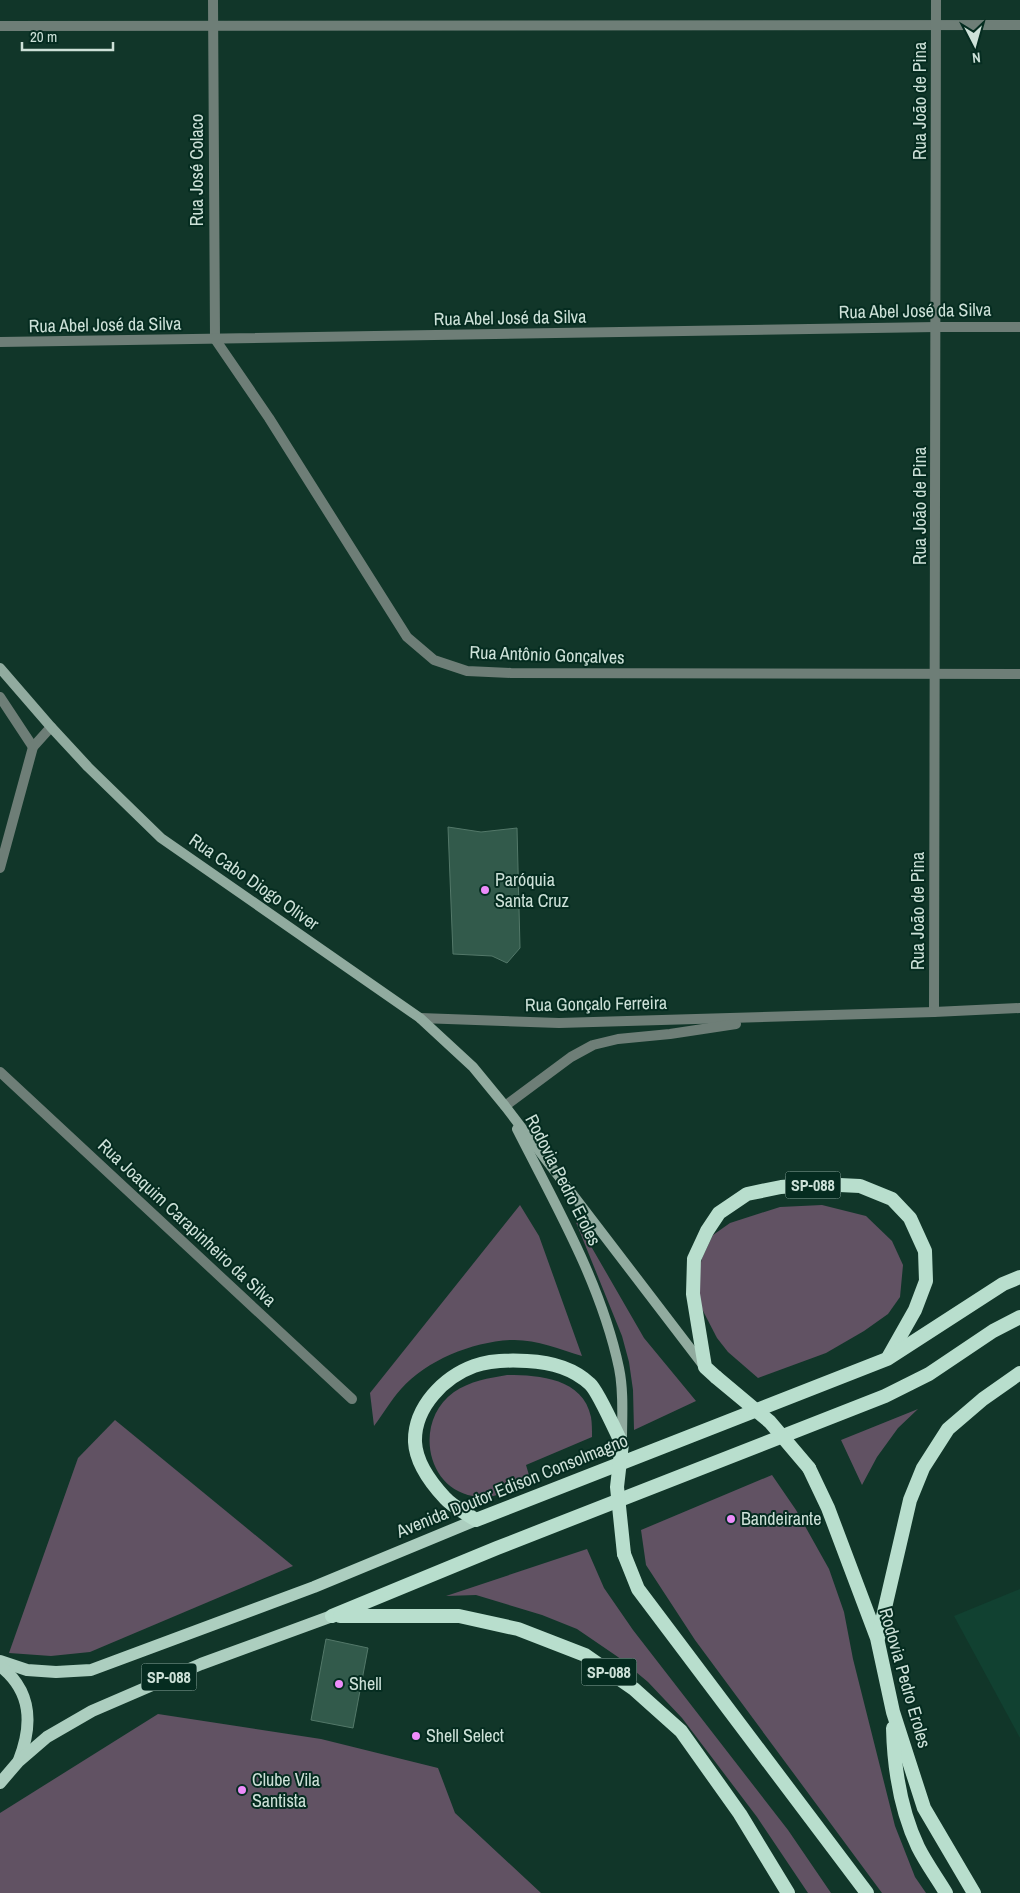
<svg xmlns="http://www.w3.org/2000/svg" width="1020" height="1893" font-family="'Archivo Narrow',sans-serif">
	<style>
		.built { fill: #114131 }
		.green { fill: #615263 }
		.building { fill: #325a4b; stroke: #537869 }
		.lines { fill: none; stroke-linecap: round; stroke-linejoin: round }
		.minor { stroke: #6e7e77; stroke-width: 10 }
		.secondary { stroke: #91ab9f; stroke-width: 10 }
		.primary { stroke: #accebf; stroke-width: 12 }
		.trunk { stroke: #b8decd; stroke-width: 14 }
		.trunk-bridge { stroke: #b8decd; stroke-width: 14 }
		.poi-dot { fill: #ed8cfa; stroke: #052c20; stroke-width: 2 }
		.labels { text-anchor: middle; stroke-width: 4; stroke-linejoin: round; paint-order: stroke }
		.shield { fill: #052c20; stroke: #91aba1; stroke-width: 1 }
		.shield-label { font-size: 16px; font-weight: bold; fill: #cde1d8 }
		.street-label { font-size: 18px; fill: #cde1d8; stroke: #052c20 }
		.poi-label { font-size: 18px; fill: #cde1d8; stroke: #052c20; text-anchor: start }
	</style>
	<rect width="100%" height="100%" fill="#113629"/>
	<!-- built -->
	<path class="built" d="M1020,1589V1738L954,1616Z"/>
	<!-- green -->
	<g class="green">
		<path d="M520,1205L539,1236L582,1356C559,1349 535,1339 511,1340C472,1342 427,1360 401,1389C391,1400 383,1414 374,1426L370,1393Z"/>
		<path d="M822,1205L866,1216L892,1241L903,1265L900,1297L888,1314L864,1331L826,1353L758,1378L728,1352L717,1338L702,1309L696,1283L702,1258L713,1235L730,1223L780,1207Z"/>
		<path d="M573,1215L644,1338L696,1401L634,1430L633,1390L629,1362L622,1336Z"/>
		<path d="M507,1375C539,1375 583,1378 591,1417C592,1423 592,1430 592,1437L526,1465L531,1482C518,1487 502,1495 488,1497C484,1498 478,1496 473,1496C425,1488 414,1420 454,1392C470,1381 489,1378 507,1375Z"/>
		<path d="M918,1409L898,1428L877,1457L862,1485L841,1440Z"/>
		<path d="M115,1420L293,1566L90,1652L51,1656L9,1653L78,1458Z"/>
		<path d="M772,1475L796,1510L829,1569L844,1612L853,1659L895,1826L915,1877L926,1893H882L695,1640L646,1565L641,1530Z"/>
		<path d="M587,1549L604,1588L633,1630L788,1830L831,1893H808L757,1817L682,1718L648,1682L618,1657L577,1629L542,1615L476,1595L446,1596Z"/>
		<path d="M158,1714L321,1739L438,1768L455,1813L541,1893H0V1813Z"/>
	</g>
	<!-- building -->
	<g class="building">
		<path d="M448,827L481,832L517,828L520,948L507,963L492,956L453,954Z"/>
		<path d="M326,1639L368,1648L353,1728L311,1720Z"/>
	</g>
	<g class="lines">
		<!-- minor -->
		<g class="minor">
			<path d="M213,0L215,339"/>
			<path d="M0,26L1020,25"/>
			<path d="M215,339L269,418L407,637L434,660L467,671L511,673L1020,674"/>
			<path d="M0,342L936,327H1020"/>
			<path d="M0,697L33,747"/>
			<path d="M0,868L33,747L51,727"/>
			<path d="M934,1012L936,0"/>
			<path d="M420,1018L559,1023L934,1012L1020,1008"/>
			<path d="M0,1072L352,1399"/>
			<path d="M505,1106L571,1057L593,1045L618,1039L670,1034L736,1024"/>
		</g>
		<!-- secondary -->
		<g class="secondary">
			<path d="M0,668L51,727L88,767L161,838L420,1018L473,1067L505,1106L703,1365"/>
			<path d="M517,1129C556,1206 601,1283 619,1368C624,1392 622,1416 622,1440"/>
		</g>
		<!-- primary -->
		<g class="primary">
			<path d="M0,1661L27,1670L56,1672L91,1670L314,1587L476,1520"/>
			<path d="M0,1666C32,1691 33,1724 19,1760"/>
			<path d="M0,1783L18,1762L47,1737L92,1711L201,1664L332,1616"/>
		</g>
		<!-- trunk -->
		<g class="trunk">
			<path d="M716,1377L705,1367L693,1294L694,1259L707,1231L719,1213L747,1194L781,1187L819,1184L860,1186L892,1199L910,1218L925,1251L926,1281L915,1310L889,1356"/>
			<path d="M621,1452L622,1444C616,1432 598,1391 590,1384C573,1368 550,1362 527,1361C510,1360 491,1360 474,1366C444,1377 414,1407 415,1442C416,1463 431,1483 445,1498C453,1507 466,1513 476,1520L887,1359L1003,1284L1020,1277"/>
			<path d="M809,1468L828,1508L877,1638L893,1712L924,1808L974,1893"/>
			<path d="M624,1554L638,1589L867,1893"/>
			<path d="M332,1616L497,1548L885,1396L929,1374L993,1331L1020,1317"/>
			<path d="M340,1616H459L518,1629L585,1655L634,1689L681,1731L740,1814L788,1893"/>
			<path d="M878,1638L910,1500L923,1468L948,1429L983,1399L1020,1373"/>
			<path d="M893,1728C894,1769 900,1809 918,1847C926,1863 937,1878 946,1893"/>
		</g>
		<!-- trunk-bridge -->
		<g class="trunk-bridge">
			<path d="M716,1377L770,1422L809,1468"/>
			<path d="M621,1452L617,1487L624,1554"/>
		</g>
	</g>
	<!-- markers -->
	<g class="poi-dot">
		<circle cx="485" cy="890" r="5"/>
		<circle cx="731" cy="1519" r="5"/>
		<circle cx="339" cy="1684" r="5"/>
		<circle cx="416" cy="1736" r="5"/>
		<circle cx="242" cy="1790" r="5"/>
	</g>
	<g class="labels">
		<!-- shield labels -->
		<g class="shield">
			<rect x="785.5" y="1171.5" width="55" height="27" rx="4"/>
			<rect x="581.5" y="1658.5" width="55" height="27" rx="4"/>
			<rect x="141.5" y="1663.5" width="55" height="27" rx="4"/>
		</g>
		<g class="shield-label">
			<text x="813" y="1191">SP-088</text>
			<text x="609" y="1678">SP-088</text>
			<text x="169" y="1683">SP-088</text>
		</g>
		<!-- street labels -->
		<g class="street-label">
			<text transform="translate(920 101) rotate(-90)" y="6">Rua João de Pina</text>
			<text transform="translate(197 170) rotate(-90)" y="6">Rua José Colaco</text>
			<text transform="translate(915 311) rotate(-1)" y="6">Rua Abel José da Silva</text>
			<text transform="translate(510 318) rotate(-1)" y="6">Rua Abel José da Silva</text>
			<text transform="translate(105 325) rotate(-1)" y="6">Rua Abel José da Silva</text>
			<text transform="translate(920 506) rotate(-90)" y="6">Rua João de Pina</text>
			<text transform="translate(547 655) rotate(2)" y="6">Rua Antônio Gonçalves</text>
			<text transform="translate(254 882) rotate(35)" y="6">Rua Cabo Diogo Oliver</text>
			<text transform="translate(918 911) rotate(-90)" y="6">Rua João de Pina</text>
			<text transform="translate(596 1004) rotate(-1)" y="6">Rua Gonçalo Ferreira</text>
			<text transform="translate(563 1180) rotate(63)" y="6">Rodovia Pedro Eroles</text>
			<text transform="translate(187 1223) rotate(43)" y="6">Rua Joaquim Carapinheiro da Silva</text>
			<text transform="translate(512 1486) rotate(-22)" y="6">Avenida Doutor Edison Consolmagno</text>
			<text transform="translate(905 1678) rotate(74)" y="6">Rodovia Pedro Eroles</text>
		</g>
		<!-- poi labels -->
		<g class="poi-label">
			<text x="495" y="886">Paróquia<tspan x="495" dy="21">Santa Cruz</tspan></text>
			<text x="741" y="1525">Bandeirante</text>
			<text x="349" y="1690">Shell</text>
			<text x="426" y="1742">Shell Select</text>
			<text x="252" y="1786">Clube Vila<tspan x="252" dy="21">Santista</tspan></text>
		</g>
	</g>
	<!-- north arrow -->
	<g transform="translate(975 45) rotate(174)" stroke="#052c20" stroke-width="4" paint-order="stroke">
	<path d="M0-4L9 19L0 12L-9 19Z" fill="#cde1d8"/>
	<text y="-8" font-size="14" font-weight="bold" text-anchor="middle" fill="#cde1d8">N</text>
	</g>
	<!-- scale -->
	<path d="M22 42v8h91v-8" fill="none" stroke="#cde1d8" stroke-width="2.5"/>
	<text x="30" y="42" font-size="15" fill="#cde1d8" stroke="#052c20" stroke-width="4" paint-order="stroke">20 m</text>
</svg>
